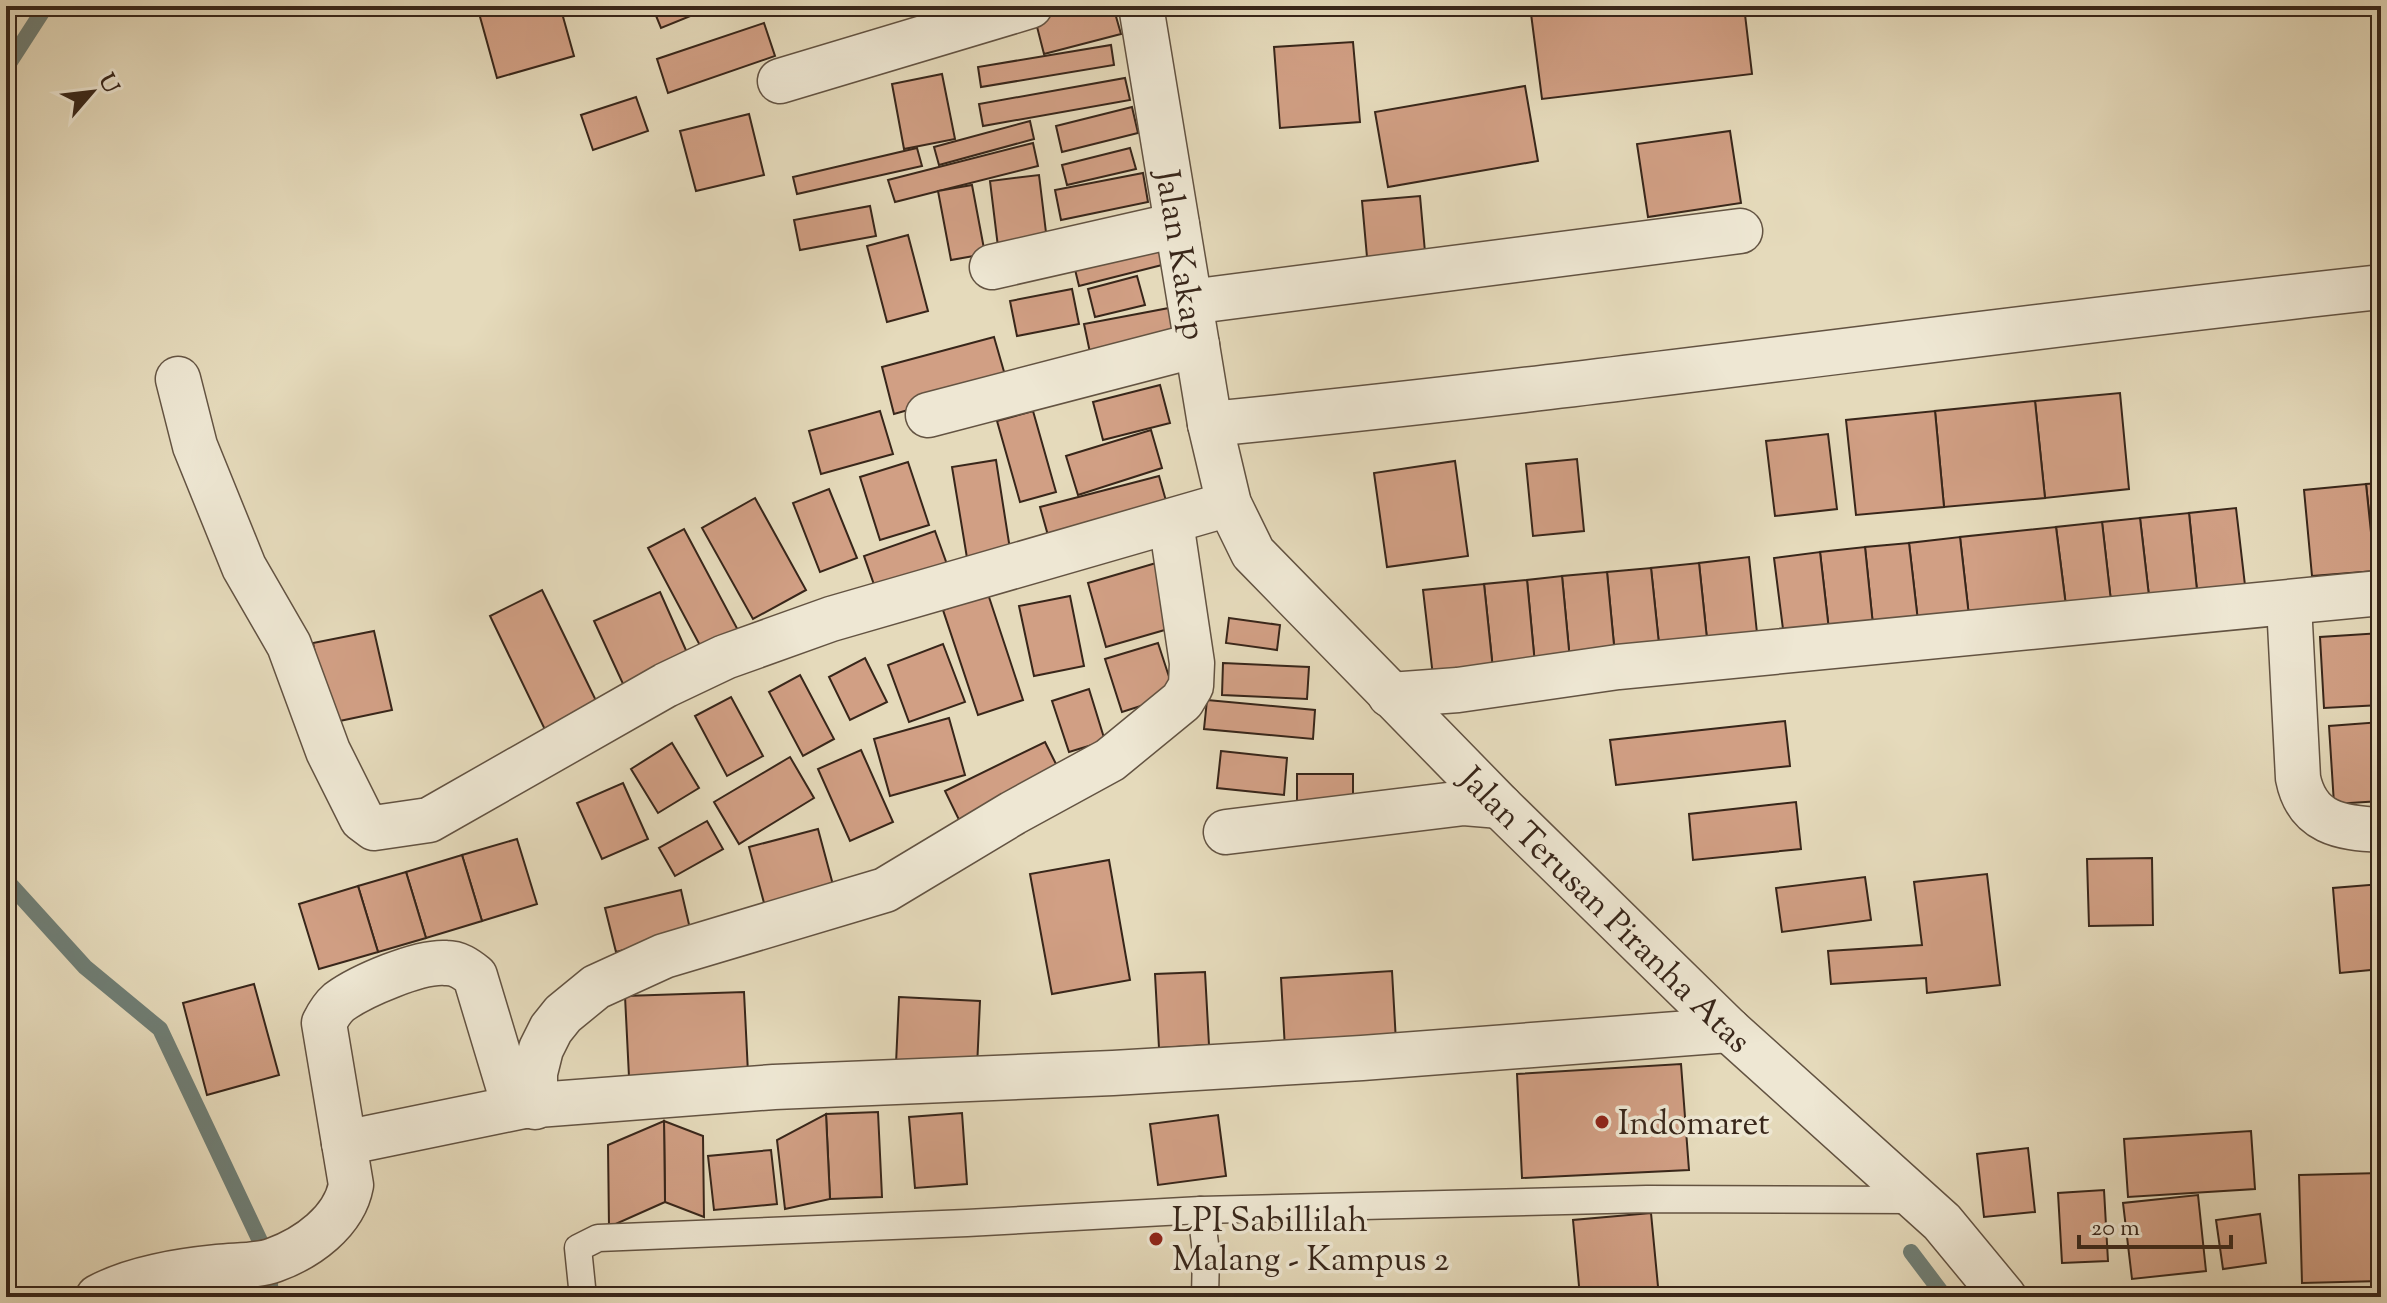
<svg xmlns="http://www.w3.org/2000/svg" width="2387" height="1303" font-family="'Sorts Mill Goudy',serif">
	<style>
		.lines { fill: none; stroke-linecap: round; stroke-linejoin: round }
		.stream { stroke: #707f76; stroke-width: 16 }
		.building { fill: #d19f84; stroke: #38261a; stroke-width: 2 }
		.service-casing { stroke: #635342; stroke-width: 29 }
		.minor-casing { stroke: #635342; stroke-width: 47 }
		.tertiary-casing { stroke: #635342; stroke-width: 47 }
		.service { stroke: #eee7d3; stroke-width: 26 }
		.minor { stroke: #eee7d3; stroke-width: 44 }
		.tertiary { stroke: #eee7d3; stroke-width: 44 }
		.poi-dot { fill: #8f2418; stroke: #eee7d3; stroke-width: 3 }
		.labels { text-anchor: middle; stroke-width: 7; stroke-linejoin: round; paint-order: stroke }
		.street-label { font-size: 34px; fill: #38261a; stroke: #eee7d3 }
		.poi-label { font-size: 34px; fill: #38261a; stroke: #eee7d3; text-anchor: start }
	</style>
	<rect width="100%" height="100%" fill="#e5dabb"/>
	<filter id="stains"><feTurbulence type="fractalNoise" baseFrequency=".0025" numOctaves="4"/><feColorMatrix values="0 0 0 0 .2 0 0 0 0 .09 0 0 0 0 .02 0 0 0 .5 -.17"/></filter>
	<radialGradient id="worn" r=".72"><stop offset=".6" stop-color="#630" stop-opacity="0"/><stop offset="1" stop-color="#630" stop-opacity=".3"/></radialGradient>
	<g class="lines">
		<!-- stream -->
		<g class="stream">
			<path d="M6,68L46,6"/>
			<path d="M6,880L85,967L160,1029L268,1258L271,1297"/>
			<path d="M1911,1252L1945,1297"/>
		</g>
	</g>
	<!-- building -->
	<g class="building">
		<path d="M477,6H560L574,56L497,78Z"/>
		<path d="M652,6H689L693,15L661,28Z"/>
		<path d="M921,6H998L924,22Z"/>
		<path d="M1065,6H1113L1121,34L1044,54L1034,15Z"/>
		<path d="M1530,6H1744L1752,74L1542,99Z"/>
		<path d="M764,23L775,56L668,93L657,59Z"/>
		<path d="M1353,42L1360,122L1280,128L1274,47Z"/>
		<path d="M1111,45L1114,65L981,87L978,67Z"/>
		<path d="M942,74L955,139L904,149L892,84Z"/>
		<path d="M1125,78L1130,100L983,126L979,104Z"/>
		<path d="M1525,86L1538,161L1388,187L1375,112Z"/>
		<path d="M636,97L648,131L593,150L581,115Z"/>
		<path d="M1132,107L1138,133L1062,152L1056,126Z"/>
		<path d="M749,114L764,175L696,191L680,131Z"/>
		<path d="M1030,121L1034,139L939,165L934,147Z"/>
		<path d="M1730,131L1741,203L1648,217L1637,144Z"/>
		<path d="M1033,143L1038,166L895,202L888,180Z"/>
		<path d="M917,148L922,166L797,194L793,177Z"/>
		<path d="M1130,148L1136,169L1067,185L1062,165Z"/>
		<path d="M1143,173L1148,202L1061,220L1055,190Z"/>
		<path d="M1039,175L1048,249L999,255L990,181Z"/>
		<path d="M972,185L985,254L951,260L938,191Z"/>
		<path d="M1420,196L1425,252L1367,257L1362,201Z"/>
		<path d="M870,206L876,236L800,250L794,220Z"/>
		<path d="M908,235L928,311L887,322L867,246Z"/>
		<path d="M1159,236L1166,264L1079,286L1072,257Z"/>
		<path d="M1137,276L1145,305L1095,317L1088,289Z"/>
		<path d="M1072,289L1079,324L1017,336L1010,301Z"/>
		<path d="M1169,308L1177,346L1092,362L1084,324Z"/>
		<path d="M994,337L1007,382L894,414L882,367Z"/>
		<path d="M1160,385L1170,423L1103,440L1093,402Z"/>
		<path d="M2120,393L2129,489L2045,498L2035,401Z"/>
		<path d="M2035,401L2045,498L1944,507L1935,411Z"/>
		<path d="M880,411L893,454L821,474L809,431Z"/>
		<path d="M1033,411L1056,492L1020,502L997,421Z"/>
		<path d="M1935,411L1944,507L1856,515L1846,420Z"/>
		<path d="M1151,430L1162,468L1078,495L1066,456Z"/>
		<path d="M1828,434L1837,509L1775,516L1766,441Z"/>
		<path d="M1577,459L1584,531L1533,536L1526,464Z"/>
		<path d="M996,460L1012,562L969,570L952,467Z"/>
		<path d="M1455,461L1468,556L1387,567L1374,473Z"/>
		<path d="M908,462L929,525L880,540L860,477Z"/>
		<path d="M1159,476L1170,515L1051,546L1040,507Z"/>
		<path d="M2381,483V570L2375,571L2366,484Z"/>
		<path d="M2366,484L2375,571L2312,576L2304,490Z"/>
		<path d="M829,489L857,558L820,572L793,503Z"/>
		<path d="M755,498L806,590L753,619L702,528Z"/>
		<path d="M2236,508L2246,594L2198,600L2189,513Z"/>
		<path d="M2189,513L2198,600L2150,605L2140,518Z"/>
		<path d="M2140,518L2150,605L2112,610L2102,522Z"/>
		<path d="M2102,522L2112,610L2067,614L2056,527Z"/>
		<path d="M2056,527L2067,614L1970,625L1960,537Z"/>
		<path d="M684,529L740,634L704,653L648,548Z"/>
		<path d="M935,531L949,570L878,596L864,556Z"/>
		<path d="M1960,537L1970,625L1919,630L1909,543Z"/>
		<path d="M1909,543L1919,630L1874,635L1865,547Z"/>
		<path d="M1865,547L1874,635L1830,639L1820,552Z"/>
		<path d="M1820,552L1830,639L1785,645L1774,558Z"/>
		<path d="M1749,557L1759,652L1709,658L1699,563Z"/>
		<path d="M1156,563L1175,627L1106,647L1088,583Z"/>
		<path d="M1699,563L1709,658L1661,663L1651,568Z"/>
		<path d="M1651,568L1661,663L1616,666L1607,572Z"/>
		<path d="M1607,572L1616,666L1571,671L1562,576Z"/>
		<path d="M1562,576L1571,671L1536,675L1527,580Z"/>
		<path d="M1527,580L1536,675L1494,679L1484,584Z"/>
		<path d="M1484,584L1494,679L1434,685L1423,590Z"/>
		<path d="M542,590L603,715L550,740L490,616Z"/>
		<path d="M660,592L689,657L624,686L594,621Z"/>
		<path d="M988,594L1023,700L978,715L943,610Z"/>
		<path d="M1070,596L1084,666L1034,676L1019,606Z"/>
		<path d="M1229,618L1280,625L1277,650L1226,643Z"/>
		<path d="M374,631L392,710L330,723L313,643Z"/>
		<path d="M2381,633V705L2324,708L2320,637Z"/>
		<path d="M1158,643L1175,695L1122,712L1105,659Z"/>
		<path d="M943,644L965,702L909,722L888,665Z"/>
		<path d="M865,658L887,702L850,720L829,677Z"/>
		<path d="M1223,663L1309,667L1307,699L1222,695Z"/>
		<path d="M800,675L834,739L803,756L769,692Z"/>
		<path d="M1089,689L1105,741L1069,752L1052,701Z"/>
		<path d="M731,697L763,756L727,776L695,716Z"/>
		<path d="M1207,700L1315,710L1313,739L1204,729Z"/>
		<path d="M949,718L965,775L890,796L874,739Z"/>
		<path d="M1785,721L1790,766L1616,785L1610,740Z"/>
		<path d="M2381,722V801L2334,804L2329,726Z"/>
		<path d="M1045,742L1063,778L962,826L945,791Z"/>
		<path d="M672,743L699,788L658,813L631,769Z"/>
		<path d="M861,750L893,822L850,841L818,769Z"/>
		<path d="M1221,751L1287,758L1284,795L1217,788Z"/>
		<path d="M790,757L814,798L739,844L714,802Z"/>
		<rect x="1297" y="774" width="56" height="30"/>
		<path d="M623,783L648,839L602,859L577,803Z"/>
		<path d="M1796,802L1801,849L1693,860L1689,814Z"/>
		<path d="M707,821L723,849L675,876L659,848Z"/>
		<path d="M818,829L836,896L767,914L749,847Z"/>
		<path d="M517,839L537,904L482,921L462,855Z"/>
		<path d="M462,855L482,921L426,938L406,872Z"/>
		<path d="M2152,858L2153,925L2089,926L2087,859Z"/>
		<path d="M1109,860L1130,980L1052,994L1030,874Z"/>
		<path d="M406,872L426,938L378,952L358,886Z"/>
		<path d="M1987,874L2000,985L1927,993L1926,978L1831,984L1828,951L1922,945L1914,882Z"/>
		<path d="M1865,877L1871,920L1782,932L1776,888Z"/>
		<path d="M2381,884V969L2340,973L2333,888Z"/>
		<path d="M358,886L378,952L319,969L299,904Z"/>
		<path d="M681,890L691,933L616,952L605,908Z"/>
		<path d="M1392,971L1396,1042L1285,1049L1281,978Z"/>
		<path d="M1205,972L1209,1045L1159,1048L1155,974Z"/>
		<path d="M254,984L279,1075L207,1095L183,1003Z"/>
		<path d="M744,992L748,1073L629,1077L625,996Z"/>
		<path d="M899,997L980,1001L977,1068L896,1064Z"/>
		<path d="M1681,1064L1689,1170L1522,1178L1517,1074Z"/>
		<path d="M878,1112L882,1197L830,1199L826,1114Z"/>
		<path d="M962,1113L967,1184L915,1188L909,1117Z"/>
		<path d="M826,1114L830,1199L785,1209L777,1140Z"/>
		<path d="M1218,1115L1226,1176L1158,1185L1150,1124Z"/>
		<path d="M664,1121L703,1136L704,1217L665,1202Z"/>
		<path d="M664,1121L665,1202L609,1227L608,1145Z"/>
		<path d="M2251,1131L2255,1189L2128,1197L2124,1139Z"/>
		<path d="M2028,1148L2035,1212L1984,1217L1977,1154Z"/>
		<path d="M771,1150L777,1204L714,1210L708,1156Z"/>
		<path d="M2381,1173V1281L2302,1283L2299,1175Z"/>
		<path d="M2104,1190L2108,1261L2062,1263L2058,1193Z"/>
		<path d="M2198,1195L2206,1271L2132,1279L2123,1203Z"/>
		<path d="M1651,1213L1659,1297H1580L1573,1220Z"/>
		<path d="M2260,1214L2266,1263L2223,1269L2216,1220Z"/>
	</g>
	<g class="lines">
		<!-- service casing -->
		<g class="service-casing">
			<g id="service">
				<path d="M1201,1210L1206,1253L1205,1297"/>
				<path d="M583,1297L578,1248L598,1238L967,1223L1201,1210L1647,1199L1917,1200"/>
			</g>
		</g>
		<!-- minor casing -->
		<g class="minor-casing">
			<g id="minor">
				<path d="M780,81L1030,6"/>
				<path d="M992,267L1177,225"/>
				<path d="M1190,302L1740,231"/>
				<path d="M178,379L195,446L244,567L289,645L328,751L362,819L374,828L429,820L666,685L725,657L831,619L1229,504"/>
				<path d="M928,415L1197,345"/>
				<path d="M1210,424C1601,386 1990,329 2381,287"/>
				<path d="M2289,604L2298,778C2307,823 2340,828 2381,830"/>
				<path d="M1390,695L1458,690L1618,667L2381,593"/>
				<path d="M1226,832L1464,803L1500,806"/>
				<path d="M535,1107V1073L541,1049L551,1029L563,1014L596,987L664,956L885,890L1013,813L1110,760L1182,701L1191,686L1192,663L1171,522"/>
				<path d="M344,1143L524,1106L774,1087L1113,1073L1362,1058L1729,1030"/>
				<path d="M98,1297C133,1278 179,1271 218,1267C235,1265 258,1266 274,1260C307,1248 344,1222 351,1185L324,1023C328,1015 332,1008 339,1002C361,986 419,961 446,963C458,963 466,969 475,976L509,1089L514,1099L524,1106"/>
			</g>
		</g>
		<!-- tertiary casing -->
		<g class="tertiary-casing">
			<g id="tertiary">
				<path id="s1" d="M1141,6L1210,424L1229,504L1253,553L1500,806L1729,1030L1942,1222L2004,1297"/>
			</g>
		</g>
		<!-- service -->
		<use href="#service" class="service"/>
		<!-- minor -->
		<use href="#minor" class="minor"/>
		<!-- tertiary -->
		<use href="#tertiary" class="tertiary"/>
	</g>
	<!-- markers -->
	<g class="poi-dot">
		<circle cx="1602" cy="1122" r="8"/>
		<circle cx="1156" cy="1239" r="8"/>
	</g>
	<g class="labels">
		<!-- street labels -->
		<g class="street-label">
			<text dy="12" stroke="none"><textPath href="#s1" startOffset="252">Jalan Kakap</textPath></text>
			<text dy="12" stroke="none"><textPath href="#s1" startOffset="1062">Jalan Terusan Piranha Atas</textPath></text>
		</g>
		<!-- poi labels -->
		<g class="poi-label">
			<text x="1618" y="1134">Indomaret</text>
			<text x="1172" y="1231">LPI Sabillilah<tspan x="1172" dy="39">Malang - Kampus 2</tspan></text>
		</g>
	</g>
	<!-- margin -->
	<rect width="2387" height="1303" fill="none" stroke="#e5dabb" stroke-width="32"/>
	<rect x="8" y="8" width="2371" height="1287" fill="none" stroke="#38261a" stroke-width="4"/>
	<rect x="16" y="16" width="2355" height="1271" fill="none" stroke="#38261a" stroke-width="2"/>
	<!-- north arrow -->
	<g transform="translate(92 92) rotate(62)" stroke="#eee7d3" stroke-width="6" paint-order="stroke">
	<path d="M0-6L14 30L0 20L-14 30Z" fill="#38261a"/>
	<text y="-12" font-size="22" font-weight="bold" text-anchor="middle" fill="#38261a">U</text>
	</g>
	<!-- scale -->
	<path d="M2079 1235v12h152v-12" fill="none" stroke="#38261a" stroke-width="4"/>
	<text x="2091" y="1235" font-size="24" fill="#38261a" stroke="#eee7d3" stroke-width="6" paint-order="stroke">20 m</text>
	<rect width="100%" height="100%" filter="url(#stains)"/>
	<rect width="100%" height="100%" fill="url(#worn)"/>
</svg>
